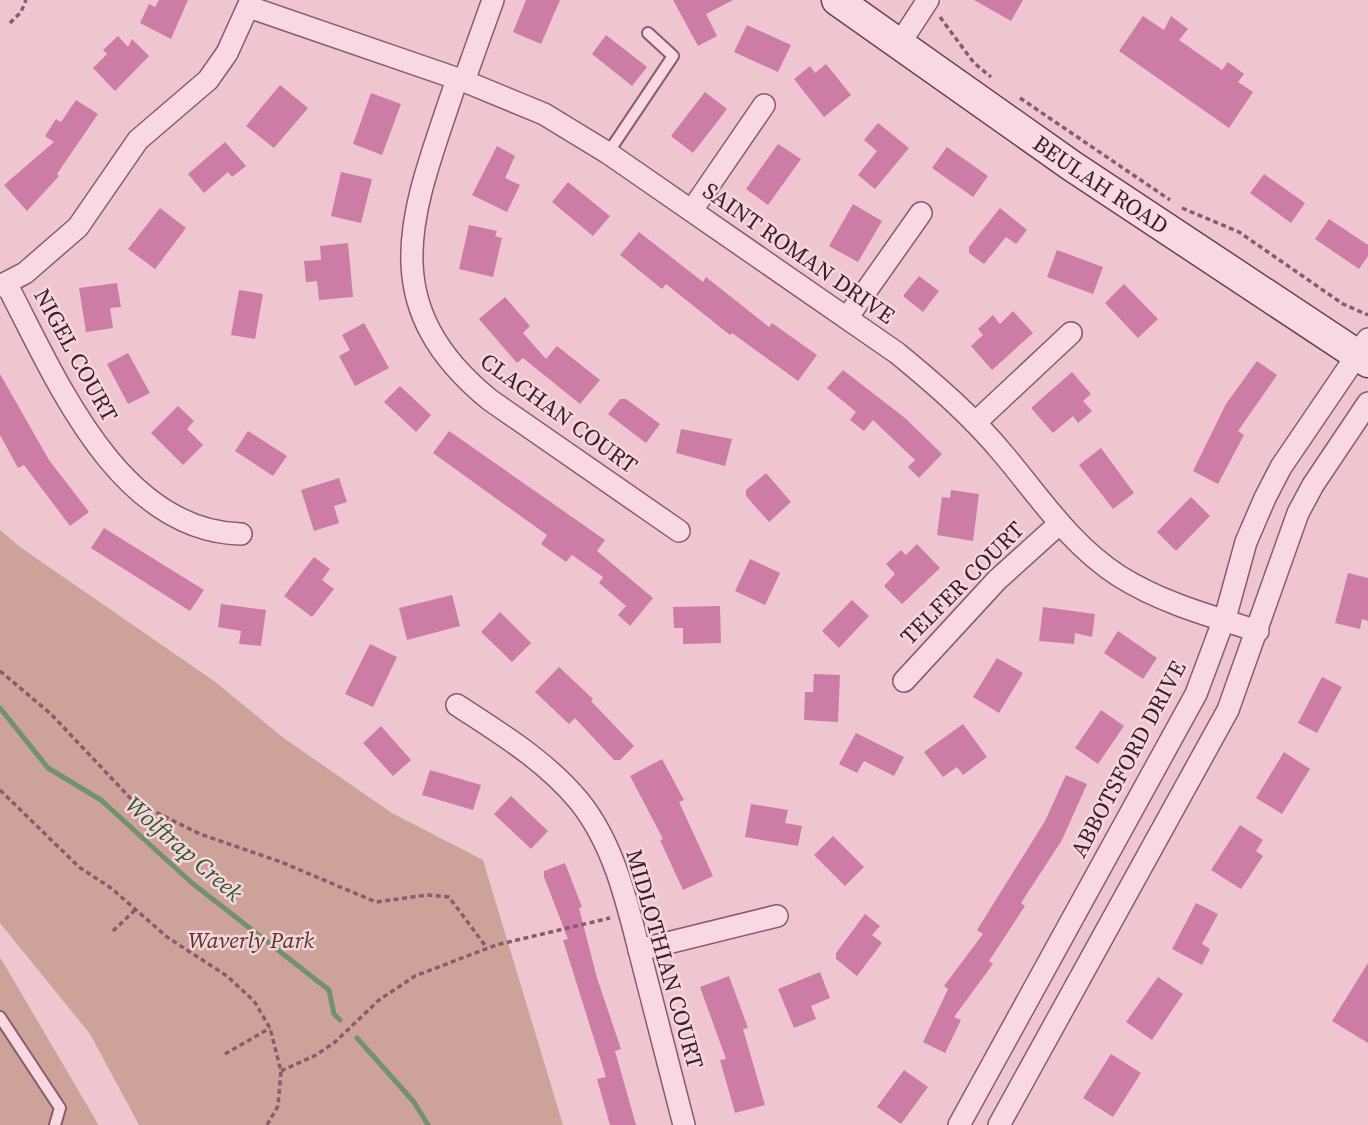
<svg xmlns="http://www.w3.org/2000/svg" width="1368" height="1125" font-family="'Source Serif 4',serif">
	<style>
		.green { fill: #cda399 }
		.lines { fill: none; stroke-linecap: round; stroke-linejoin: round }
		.stream { stroke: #74916e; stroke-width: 5 }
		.building { fill: #cd7ca5 }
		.lane-casing { stroke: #8a5b6e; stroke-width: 14 }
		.street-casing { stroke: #8a5b6e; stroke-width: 24 }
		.secondary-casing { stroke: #6c3e52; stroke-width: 33 }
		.path { stroke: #8a5b6e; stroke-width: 3.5; stroke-dasharray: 5 3.5; stroke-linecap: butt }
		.lane { stroke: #f9d9e1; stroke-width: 10 }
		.street { stroke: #f9d9e1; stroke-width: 21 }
		.secondary { stroke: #f9d9e1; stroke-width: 30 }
		.labels { text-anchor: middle; stroke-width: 5; stroke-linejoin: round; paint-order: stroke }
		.street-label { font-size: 23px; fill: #3a1f2b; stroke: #f6d6dd }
		.park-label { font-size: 23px; font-style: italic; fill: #573626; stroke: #f6d6dd }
		.water-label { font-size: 24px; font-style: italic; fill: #2e5a2f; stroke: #f6d6dd }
	</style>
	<rect width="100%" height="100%" fill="#efc6cf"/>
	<!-- green -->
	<g class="green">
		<path d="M0,530L20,547L214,681L285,739L392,813L483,860L563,1125H139L90,1034L0,923Z"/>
		<path d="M0,957L98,1124L97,1125H0Z"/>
	</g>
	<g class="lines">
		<!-- stream -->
		<g class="stream">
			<path d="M0,708L48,768L101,800L192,883L329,990L334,1014L340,1020"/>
			<path d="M357,1038L414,1102L428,1125"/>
		</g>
	</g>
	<!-- building -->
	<g class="building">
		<path d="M159,0H188L171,39L140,23L149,4L155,7Z"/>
		<path d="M526,0H560L541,44L513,32Z"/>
		<path d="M673,0H733L706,14L717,36L698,46Z"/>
		<path d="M974,0H1023L1011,21Z"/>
		<path d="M1143,16L1164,30L1171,16L1188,29L1179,40L1222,70L1228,62L1244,74L1238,82L1253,92L1229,128L1119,51Z"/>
		<path d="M747,25L791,45L778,72L734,52Z"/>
		<path d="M606,35L647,67L632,86L592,54Z"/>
		<path d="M118,36L128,47L132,39L149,56L115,91L93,68L107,54L103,50Z"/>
		<path d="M826,64L851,95L824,117L794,79L810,66L815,73Z"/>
		<path d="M280,85L308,108L274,148L246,126Z"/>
		<path d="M705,92L727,109L693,153L671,136Z"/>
		<path d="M371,93L401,104L382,155L353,144Z"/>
		<path d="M76,100L98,114L57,174L59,176L27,211L4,185L54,142L45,136L56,119L61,122Z"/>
		<path d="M878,123L909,148L875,189L858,175L877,151L864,140Z"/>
		<path d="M225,142L246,166L232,177L228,172L204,193L188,174Z"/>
		<path d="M778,144L801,159L768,205L746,189Z"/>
		<path d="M497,146L515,156L505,178L520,185L507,212L472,195Z"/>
		<path d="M947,147L988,176L973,197L932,168Z"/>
		<path d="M341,172L372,179L361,223L331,216Z"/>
		<path d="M1264,174L1305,203L1291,223L1250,193Z"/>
		<path d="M568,182L610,216L593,236L552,202Z"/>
		<path d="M853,204L882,221L858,262L829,246Z"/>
		<path d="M160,208L186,228L155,269L128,249Z"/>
		<path d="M1000,208L1027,230L1016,244L1006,237L984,264L969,253V247Z"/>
		<path d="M1329,219L1368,245V256L1359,269L1315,239Z"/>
		<path d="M469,225L497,231L495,236L502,238L493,277L459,269Z"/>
		<path d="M639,232L703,282L706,277L769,327L772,323L817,355L798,381L732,333L730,335L666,284L662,289L620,255Z"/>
		<path d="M348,243L353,297L319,300L317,281L306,282L304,261L321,260L320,246Z"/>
		<path d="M1057,250L1103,267L1093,294L1047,277Z"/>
		<path d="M919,276L939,291L923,312L903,296Z"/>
		<path d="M117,283L121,307L110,308L113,328L86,332L79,288Z"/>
		<path d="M1124,284L1158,319L1138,338L1105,303Z"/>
		<path d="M239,290L263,294L255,339L231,335Z"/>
		<path d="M505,297L530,326L523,333L546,359L557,346L600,380L580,404L523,358L517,363L479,319Z"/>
		<path d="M1013,311L1033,333L992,370L971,346L983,335L978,329L993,315L1000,324Z"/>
		<path d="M364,323L389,368L355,386L339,356L350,350L342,335Z"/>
		<path d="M128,353L150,393L128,404L107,364Z"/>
		<path d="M1257,361L1277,375L1238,431L1244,435L1218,484L1193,471L1226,404Z"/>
		<path d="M843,370L905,418L942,454L919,478L908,467L915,460L873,420L864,431L850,420L856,412L827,388Z"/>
		<path d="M1072,372L1091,394L1083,401L1092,411L1078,423L1073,416L1053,433L1031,408Z"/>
		<path d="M0,374L49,460L89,512L70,526L24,465L18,468L0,435Z"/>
		<path d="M400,386L431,415L416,432L384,402Z"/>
		<path d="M620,399H626L660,424L646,443L608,414Z"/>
		<path d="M178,406L194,421L187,429L203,445L183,465L151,433Z"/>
		<path d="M681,429L732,439L725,466L676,453Z"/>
		<path d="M248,431L287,456L273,476L235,451Z"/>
		<path d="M449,431L605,540L597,551L653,598L630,626L618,615L626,606L599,583L603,577L572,555L566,562L541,544L547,535L433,453Z"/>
		<path d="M1101,448L1134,493L1113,509L1079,465Z"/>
		<path d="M766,473L791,502L769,522L746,496V490Z"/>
		<path d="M339,478L347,502L334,506L339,523L314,531L301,490Z"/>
		<path d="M951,490L979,494L973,541L937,535L942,497L950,498Z"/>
		<path d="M1191,497L1210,516L1176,551L1157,532Z"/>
		<path d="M104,528L204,590L190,611L91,548Z"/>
		<path d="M917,544L940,568L902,604L884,586L895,574L886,564L901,550L906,555Z"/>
		<path d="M314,557L330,569L322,580L334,589L312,617L284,596Z"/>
		<path d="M750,559L780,573L765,605L735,591Z"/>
		<path d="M1348,573L1368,578V621L1362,619L1360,629L1335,623Z"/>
		<path d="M452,595L460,626L407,640L399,608Z"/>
		<path d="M852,600L869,616L839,648L822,631Z"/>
		<path d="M221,604L266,610L261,646L239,644L241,631L218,627Z"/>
		<path d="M720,606L721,643L683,644V628H674L673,607Z"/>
		<path d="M1043,607L1095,614L1092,637L1075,633L1074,644L1039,641Z"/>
		<path d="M500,612L531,643L512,662L481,632Z"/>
		<path d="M1118,631L1157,658L1143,679L1104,653Z"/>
		<path d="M370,644L397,657L373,707L345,694Z"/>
		<path d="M997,658L1023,673L999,713L973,697Z"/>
		<path d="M559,667L593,699L591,701L634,746L620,760H614L575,718L569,724L535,692Z"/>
		<path d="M814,674L840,675L838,722L804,720L805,692H813Z"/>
		<path d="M1322,677L1342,687L1317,733L1298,723Z"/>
		<path d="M1101,710L1124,726L1098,764L1075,748Z"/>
		<path d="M963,724L987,757L963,775L957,767L943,777L924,752Z"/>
		<path d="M381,726L411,760L393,776L363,743Z"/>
		<path d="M856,733L904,757L894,776L864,761L857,773L839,764Z"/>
		<path d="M1284,752L1310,769L1282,814L1256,798Z"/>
		<path d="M662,759L684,800L679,802L713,876L683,890L660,840L663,839L630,776Z"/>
		<path d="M430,770L481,785L473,810L422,795Z"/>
		<path d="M1066,775L1087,784L1062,840L1021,903L1025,906L989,961L993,964L954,1017L961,1020L945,1053L923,1042L948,989L944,986L983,934L977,930L1045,821Z"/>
		<path d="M511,796L548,831L531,849L494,814Z"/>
		<path d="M751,804L788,810L785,823L802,826L798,846L745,837Z"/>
		<path d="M1240,825L1263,840L1256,851L1263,856L1241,889L1211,870Z"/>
		<path d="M833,836L864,867L845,886L814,855Z"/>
		<path d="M565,863L582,907L579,908L597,978L621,1049L615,1051L636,1125H610L597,1079L606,1077L563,940L568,939L544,877V871Z"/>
		<path d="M1196,903L1218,914L1202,944L1210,949L1202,965L1172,949Z"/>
		<path d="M865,914L880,926L872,935L882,943L857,976L836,959V953Z"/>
		<path d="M1368,963V1043L1332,1021Z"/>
		<path d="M820,972L830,998L811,1006L816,1019L794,1028L778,989Z"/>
		<path d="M729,976L748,1028L743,1029L765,1105L735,1113L720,1060L726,1059L700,987Z"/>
		<path d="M1158,977L1183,994L1152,1040L1126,1022Z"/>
		<path d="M1111,1054L1141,1073L1113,1117L1083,1098Z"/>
		<path d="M904,1070L928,1087L901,1124L877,1107Z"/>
	</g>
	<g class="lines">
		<!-- lane casing -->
		<g class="lane-casing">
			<g id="lane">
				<path d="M608,153L673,56L648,33"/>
				<path d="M0,1017L60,1108L55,1125"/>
			</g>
		</g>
		<!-- street casing -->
		<g class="street-casing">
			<g id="street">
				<path d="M249,7L464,81L544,114L608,153L897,353C936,385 973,417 1005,456C1041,499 1071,545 1119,576C1162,603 1210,616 1258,631"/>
				<path d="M900,43L928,0"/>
				<path d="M457,79C416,204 367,300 490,400L679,531"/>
				<path d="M464,81L493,0"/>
				<path d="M692,210L764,105"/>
				<path d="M6,283C55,376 117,531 241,534"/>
				<path d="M0,286L25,273L78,227L138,140L208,80L227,53L251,0"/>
				<path d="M847,318L921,213"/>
				<path d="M976,422L1071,333"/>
				<path d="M904,681L997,580L1059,524"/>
				<path d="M457,705C501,734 545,760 579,801C617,848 629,912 644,969C657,1021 671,1073 684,1125"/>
				<path d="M639,950L777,916"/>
				<path d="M959,1125L1196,694L1227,611L1246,542L1265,498L1281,467L1368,339"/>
				<path d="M999,1125L1228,710L1298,513L1313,485L1368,403"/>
			</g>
		</g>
		<!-- secondary casing -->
		<g class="secondary-casing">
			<g id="secondary">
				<path id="s1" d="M837,0L1072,166L1368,362"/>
			</g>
		</g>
		<!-- path -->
		<g class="path">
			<path d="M940,17L974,63L991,77"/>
			<path d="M10,23L21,12L26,0"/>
			<path d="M1020,98L1170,200"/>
			<path d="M1182,208L1239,232L1343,304L1368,315"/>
			<path d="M0,671L51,714L133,801L200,834L281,862L376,902L427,895L449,897L487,948"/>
			<path d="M0,790L79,867L111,888L167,937L227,976L254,1001L270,1028L281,1071L278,1106L267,1125"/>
			<path d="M113,931L135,910"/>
			<path d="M225,1054L270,1028"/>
			<path d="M281,1071L316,1055L335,1042L379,1000L415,976L496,945L610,918"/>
		</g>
		<!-- lane -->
		<use href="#lane" class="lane"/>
		<!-- street -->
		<use href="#street" class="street"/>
		<!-- secondary -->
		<use href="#secondary" class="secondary"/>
	</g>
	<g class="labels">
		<!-- street labels -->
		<g class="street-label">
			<text dy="8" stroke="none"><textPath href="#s1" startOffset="322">BEULAH ROAD</textPath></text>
			<text transform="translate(799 253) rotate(35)" y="8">SAINT ROMAN DRIVE</text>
			<text transform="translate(76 355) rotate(61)" y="8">NIGEL COURT</text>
			<text transform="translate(559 413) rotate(36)" y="8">CLACHAN COURT</text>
			<text transform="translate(962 583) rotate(-45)" y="8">TELFER COURT</text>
			<text transform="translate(1128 759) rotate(-62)" y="8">ABBOTSFORD DRIVE</text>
			<text transform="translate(665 959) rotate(74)" y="8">MIDLOTHIAN COURT</text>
		</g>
		<!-- park labels -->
		<g class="park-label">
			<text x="251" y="948">Waverly Park</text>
		</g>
		<!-- water labels -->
		<g class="water-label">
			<text transform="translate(184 849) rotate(41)" y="8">Wolftrap Creek</text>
		</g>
	</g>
</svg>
